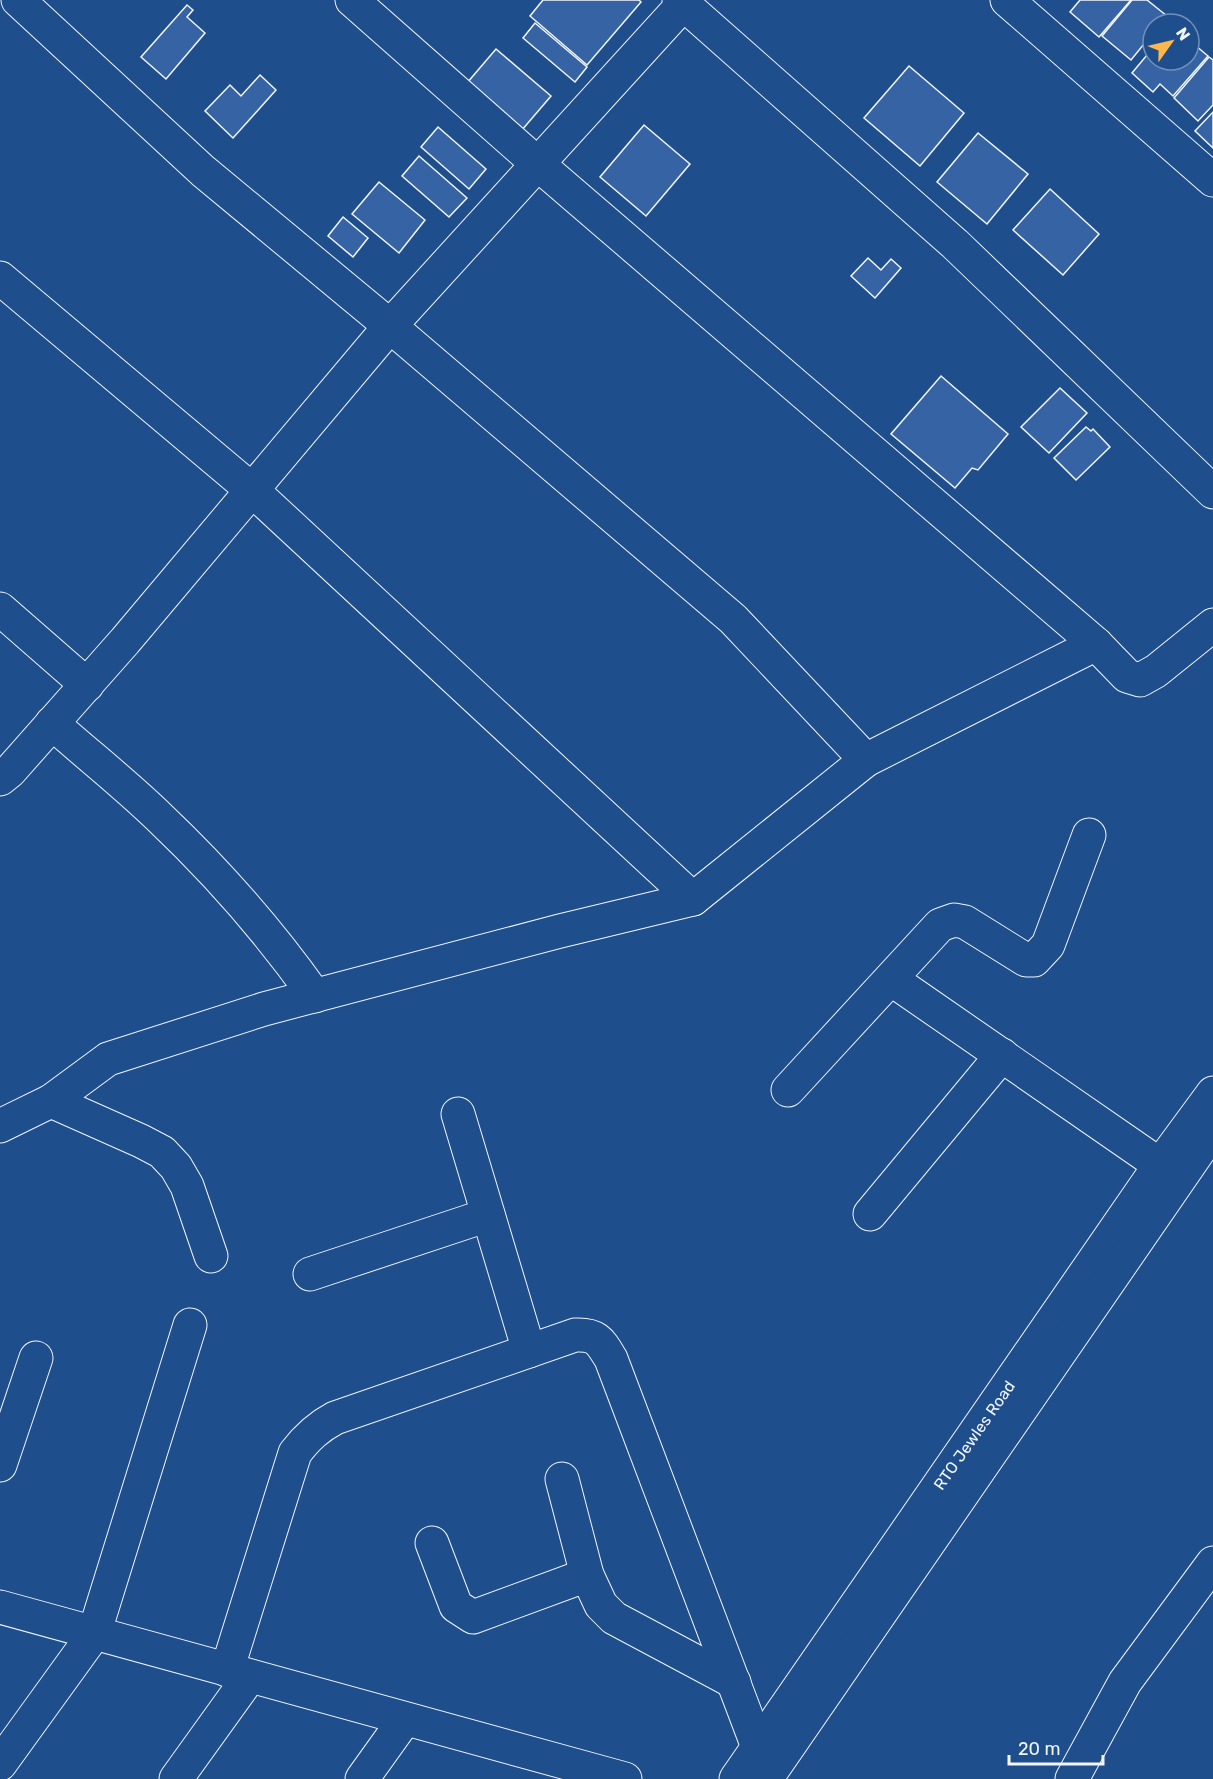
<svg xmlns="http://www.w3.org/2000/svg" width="1213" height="1779" font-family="Rubik,sans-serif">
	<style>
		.building { fill: #3563a3; stroke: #f2f6ff; stroke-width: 1.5 }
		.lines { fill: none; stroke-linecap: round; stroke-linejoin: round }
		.minor-casing { stroke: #f2f6ff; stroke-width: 35 }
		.highway-casing { stroke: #f2f6ff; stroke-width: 35 }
		.minor { stroke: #1f4e8c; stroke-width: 33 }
		.highway { stroke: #1f4e8c; stroke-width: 33 }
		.labels { text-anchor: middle; stroke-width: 4.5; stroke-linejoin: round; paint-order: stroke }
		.street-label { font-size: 16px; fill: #f2f6ff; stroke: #1f4e8c }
	</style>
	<rect width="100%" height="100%" fill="#1f4e8c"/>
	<!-- building -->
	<g class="building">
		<path d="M543,0H639L641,2L587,65L530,16Z"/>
		<path d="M1080,0H1131L1099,37L1070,12Z"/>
		<path d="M1132,0H1147L1167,16L1160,24H1153V33L1131,60L1102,36Z"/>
		<path d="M187,5L193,10L187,17L205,33L166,79L141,57Z"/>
		<path d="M535,23L587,67L575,82L523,38Z"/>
		<path d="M1189,40L1208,56L1173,96L1160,84L1153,92L1132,73L1152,49L1153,60H1189Z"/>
		<path d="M496,49L551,96L522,130L467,83Z"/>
		<path d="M1209,57L1213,60V105L1198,121L1174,98Z"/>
		<path d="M909,66L964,113L920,166L864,118Z"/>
		<path d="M260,75L276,90L233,138L205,111L230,85L241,96Z"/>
		<path d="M1213,112V148L1195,131Z"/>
		<path d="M644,125L690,164L646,216L600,177Z"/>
		<path d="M438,127L486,169L469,189L421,147Z"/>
		<path d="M978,133L1028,174L987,224L937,182Z"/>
		<path d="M419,156L467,198L449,217L402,176Z"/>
		<path d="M379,182L425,220L399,253L352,214Z"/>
		<path d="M1050,189L1099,234L1063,275L1013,230Z"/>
		<path d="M343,217L368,238L353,257L328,236Z"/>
		<path d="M868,258L881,270L891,259L901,268L875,298L851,276Z"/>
		<path d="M941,376L1008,434L978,470L972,468L955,488L891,434Z"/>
		<path d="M1060,388L1087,413L1049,453L1021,427Z"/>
		<path d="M1086,427L1091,431L1093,429L1110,447L1076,480L1054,458Z"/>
	</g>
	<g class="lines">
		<!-- minor casing -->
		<g class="minor-casing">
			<g id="minor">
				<path d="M18,0L203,171L390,326L733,619L866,760L1096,644L539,165L352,0"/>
				<path d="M679,0L955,244L1213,492"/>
				<path d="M1007,0L1213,180"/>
				<path d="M0,278L252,490L693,899L866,760"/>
				<path d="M0,609L87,685"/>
				<path d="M1096,644L1127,676L1140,680L1156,671L1213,625"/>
				<path d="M52,723C88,755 125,784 159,817C217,872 269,931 315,996"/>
				<path d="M0,779L10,771L125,641L390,326L687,0"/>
				<path d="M891,979L1160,1165"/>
				<path d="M788,1090L940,925L954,920L965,922L1026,960H1034L1048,945L1089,835"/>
				<path d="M51,1101L141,1141L162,1152L176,1167L187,1186L211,1256"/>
				<path d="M458,1114L529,1351"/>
				<path d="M0,1126L51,1101L108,1059L264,1009L560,931L693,899"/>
				<path d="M870,1214L1002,1055"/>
				<path d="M310,1274L488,1215"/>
				<path d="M0,1465L36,1358"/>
				<path d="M562,1479L587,1575L601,1605L614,1618L734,1682"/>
				<path d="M432,1543L456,1606L473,1617L587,1575"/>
				<path d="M0,1607L625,1779"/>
				<path d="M227,1670L295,1453C307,1437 318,1427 335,1418L575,1335C597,1334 600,1341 611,1359L758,1747"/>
				<path d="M0,1764L94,1634L190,1325"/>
				<path d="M176,1779L250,1676"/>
				<path d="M362,1779L405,1719"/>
				<path d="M1072,1779L1125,1682L1213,1563"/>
			</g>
		</g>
		<!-- highway casing -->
		<g class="highway-casing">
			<g id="highway">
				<path d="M736,1779L1160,1165L1213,1093"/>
				<path d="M766,1779L1209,1136"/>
			</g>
		</g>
		<!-- minor -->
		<use href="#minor" class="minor"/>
		<!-- highway -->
		<use href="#highway" class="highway"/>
	</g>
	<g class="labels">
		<!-- street labels -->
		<g class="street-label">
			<text transform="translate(974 1435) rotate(-55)" y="6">RTO Jewles Road</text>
		</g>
	</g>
	<!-- north arrow -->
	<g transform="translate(1171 42) rotate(56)"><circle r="28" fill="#1f4e8c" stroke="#7391ba" stroke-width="1.5"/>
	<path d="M0-4.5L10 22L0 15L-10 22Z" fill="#ffb74d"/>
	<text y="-9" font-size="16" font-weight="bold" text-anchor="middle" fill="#f2f6ff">N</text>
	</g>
	<!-- scale -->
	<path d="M1009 1755v9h94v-9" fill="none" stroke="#f2f6ff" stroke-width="3"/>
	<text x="1018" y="1755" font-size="18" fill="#f2f6ff" stroke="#1f4e8c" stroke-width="4.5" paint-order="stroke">20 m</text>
</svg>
